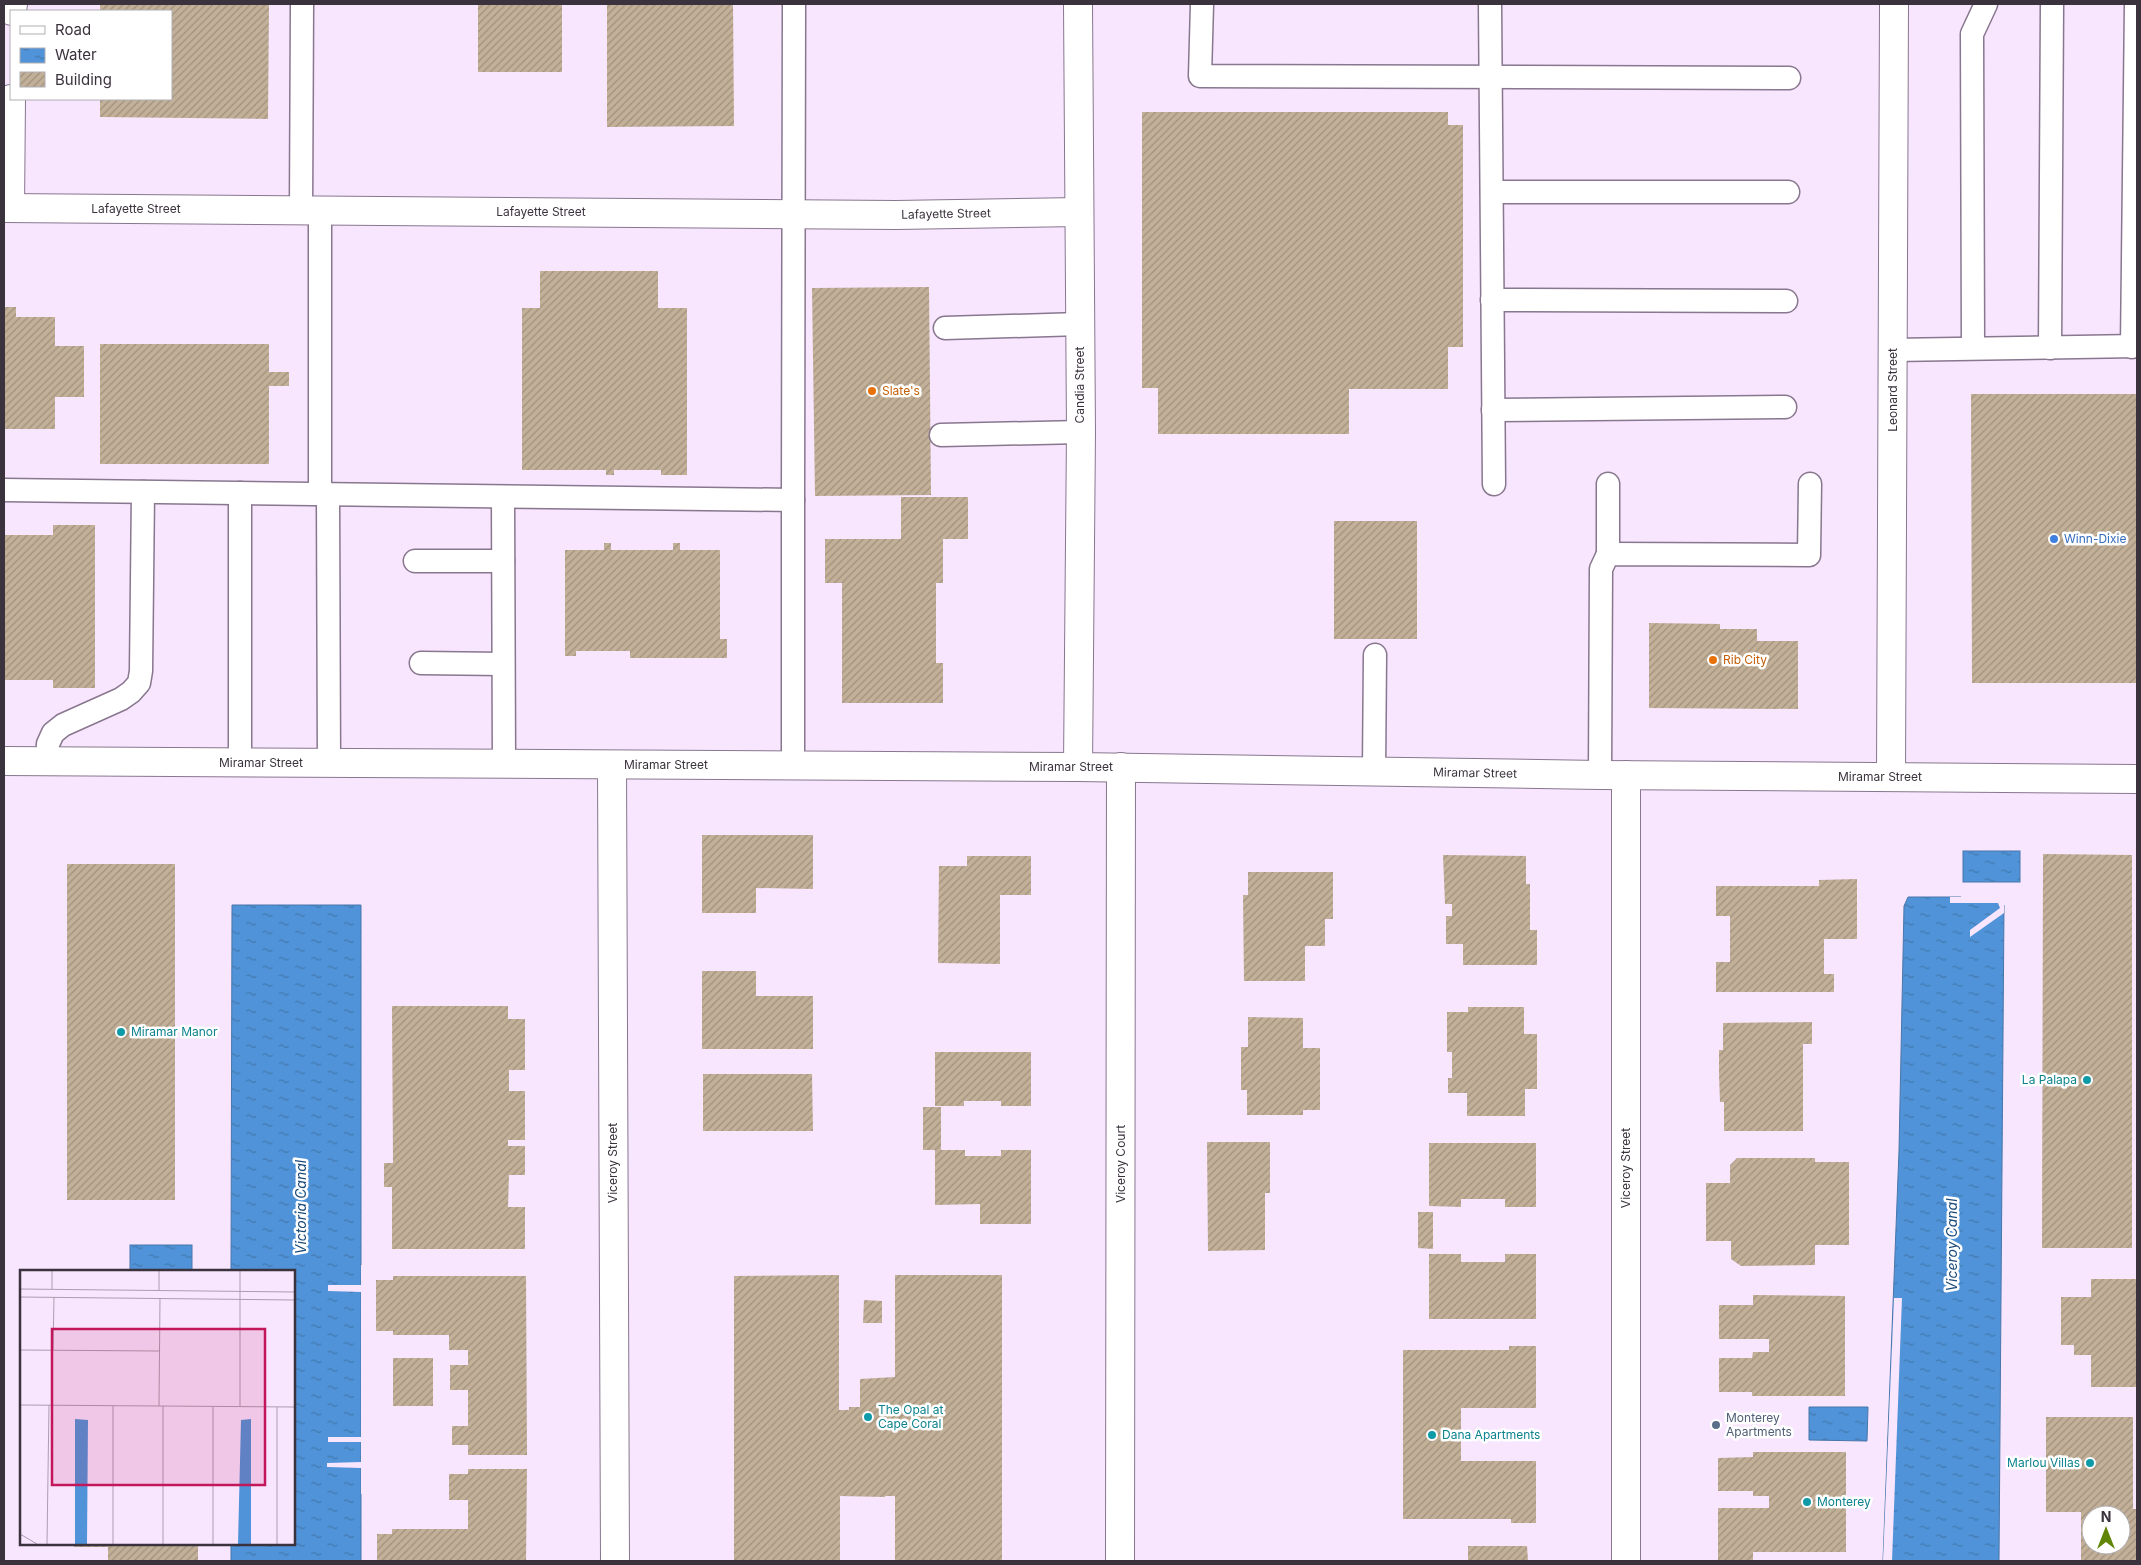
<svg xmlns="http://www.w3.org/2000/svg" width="2141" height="1565" font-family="Inter,sans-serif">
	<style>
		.water { fill: url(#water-ripples); stroke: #4976a9 }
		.pier { fill: #f8e5fe }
		.building { fill: url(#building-hatch); fill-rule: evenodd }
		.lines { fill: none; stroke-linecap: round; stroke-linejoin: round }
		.lane-casing { stroke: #88778e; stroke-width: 25 }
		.street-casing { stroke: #88778e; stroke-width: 30 }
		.lane { stroke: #fff; stroke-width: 22 }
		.street { stroke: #fff; stroke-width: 28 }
		.food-dot { fill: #e8710a; stroke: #fff; stroke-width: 2 }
		.shop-dot { fill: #3f7fe0; stroke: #fff; stroke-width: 2 }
		.culture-dot { fill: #0f9aa8; stroke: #fff; stroke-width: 2 }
		.service-dot { fill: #5c6f8a; stroke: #fff; stroke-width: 2 }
		.labels { text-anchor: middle; stroke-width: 5; stroke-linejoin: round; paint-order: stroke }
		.street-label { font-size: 12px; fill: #3a323c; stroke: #fff }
		.food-label { font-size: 12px; fill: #c56008; stroke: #fff; text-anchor: start }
		.shop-label { font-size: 12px; fill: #366cbe; stroke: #fff; text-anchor: start }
		.culture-label { font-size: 12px; fill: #0d838f; stroke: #fff; text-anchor: start }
		.service-label { font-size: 12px; fill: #4e5e75; stroke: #fff; text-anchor: start }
		.water-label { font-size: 14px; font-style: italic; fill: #1a4977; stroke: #fff }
		.inset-road { fill: none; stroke: #ac9db0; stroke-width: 1 }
		.view { fill: #c2185b; fill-opacity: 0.15; stroke: #c2185b; stroke-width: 2.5 }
		.inset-edge { fill: none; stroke: #3a323c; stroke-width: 2.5 }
	</style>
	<defs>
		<pattern id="water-ripples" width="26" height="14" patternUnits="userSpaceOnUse" patternTransform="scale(1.25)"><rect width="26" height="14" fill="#5093d8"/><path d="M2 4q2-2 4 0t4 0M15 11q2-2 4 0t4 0" fill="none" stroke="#4379b0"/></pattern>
		<pattern id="building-hatch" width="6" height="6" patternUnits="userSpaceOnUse" patternTransform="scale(1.25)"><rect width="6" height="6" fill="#c3b098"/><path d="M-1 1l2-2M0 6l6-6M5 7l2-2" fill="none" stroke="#9f907d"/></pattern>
	</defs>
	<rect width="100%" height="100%" fill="#f8e5fe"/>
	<!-- water -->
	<g class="water">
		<rect x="1963" y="851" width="57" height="31"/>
		<path d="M1908,897H2001L2004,905L1999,1561H1883L1899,1151L1904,906Z"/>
		<path d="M232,905H361V1561H231V1544H294V1271H231Z"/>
		<rect x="130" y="1245" width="62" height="26"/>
		<path d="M1809,1407H1868L1867,1441L1809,1440Z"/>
	</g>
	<!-- pier -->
	<g class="pier">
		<path d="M1961,895H2001L2006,905H2004V913L1970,937V930L2000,908L1998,903H1950V897H1961Z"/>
		<path d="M361,1265H364L363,1494H361V1468L327,1467V1463L361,1462V1442H328V1437H361V1292L328,1291V1285H361Z"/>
		<path d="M1894,1298H1902L1892,1561H1883Z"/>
	</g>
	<!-- building -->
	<g class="building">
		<path d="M100,4H269L268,119L100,117V99H171V11H100Z"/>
		<rect x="478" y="4" width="84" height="68"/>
		<path d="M607,4H733L734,126L607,127Z"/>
		<path d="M1142,112H1448V125H1463V347H1448V389H1349V434H1158V388H1142Z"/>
		<path d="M540,271H658V308H687V475H661V470H614V475H606V470H522V308H540Z"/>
		<path d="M929,287L931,495L815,496L812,288Z"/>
		<path d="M4,307H16V317H55V346H84V397H55V429H4Z"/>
		<path d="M100,344H269V372H289V386H269V464H100Z"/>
		<path d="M1971,394H2137V683H1972Z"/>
		<path d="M901,497H968V539H943V583H936V663H943V703H842V583H825V539H901Z"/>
		<rect x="1334" y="521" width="83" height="118"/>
		<path d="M53,525H95V688H53V680H4V535H53Z"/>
		<path d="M604,543H611V550H673V543H680V550H720V639H727V658H630V651H576V656H565V550H604Z"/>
		<path d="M1649,623L1720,624V629H1757V641H1798V709L1649,708Z"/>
		<path d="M702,835H813V889L756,888V913H702Z"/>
		<path d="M2043,854L2132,855V1248H2042Z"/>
		<path d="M1443,855L1526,856V884H1530V930H1537V965H1463V944H1446V916H1452V904H1445Z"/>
		<path d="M967,856H1031V895H1000V964L938,963L939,866H967Z"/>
		<rect x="67" y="864" width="108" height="336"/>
		<path d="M1248,872H1333V919H1325V946H1305V981H1244L1243,895H1248Z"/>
		<path d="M1857,879V939H1824V974H1834V992H1716V962H1730V916H1716V886H1819V880Z"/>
		<path d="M702,971H756V996H813V1049H702Z"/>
		<path d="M392,1006H508V1019H525V1070H509V1091H525V1140H508V1146H525V1175H509L508,1207H525V1249H392V1187H384V1163H393Z"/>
		<path d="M1468,1007H1524V1034H1537V1089H1525V1116H1467V1093H1448V1078H1452V1052H1447V1012H1468Z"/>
		<path d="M1248,1017L1303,1018V1048H1320V1110H1303V1115H1247V1090H1241V1047H1248Z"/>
		<path d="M1812,1022V1044H1803V1131H1724V1102H1720L1719,1075V1050H1723V1023Z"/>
		<path d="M935,1052H1031V1106H1001V1101H964V1106H935Z"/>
		<path d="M703,1074H812L813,1131H703Z"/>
		<path d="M923,1107H941V1150H965V1156H1001V1150H1031V1224H980V1204L935,1205V1150H923Z"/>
		<path d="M1207,1142H1270V1193H1265V1250L1208,1251Z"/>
		<path d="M1429,1143H1536V1207H1505V1199H1461V1207L1429,1206Z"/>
		<path d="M1737,1158H1815V1162H1849V1245H1815V1265L1741,1266L1731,1259V1241H1706V1183H1730V1165Z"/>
		<path d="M1418,1212H1433V1249L1418,1248Z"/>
		<path d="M1429,1254H1461V1262H1505V1254H1536V1319H1429Z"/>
		<path d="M839,1275V1410H849V1407H860V1379L895,1377V1275H1002V1561H895V1496H885V1497L840,1496V1561H734V1276Z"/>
		<path d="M393,1276H526L527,1455H468V1445H452V1426H468V1390H450V1365H468V1350H449V1335H393V1331H376V1280H393Z"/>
		<path d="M2091,1279H2137V1387H2091V1355H2074V1345H2061V1297H2091Z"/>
		<path d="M1753,1295L1845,1296V1396H1752V1392H1719V1358H1752L1753,1352H1769V1339H1719V1305H1753Z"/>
		<path d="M864,1300L882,1301V1323H863Z"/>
		<path d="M1509,1346H1536V1408H1461V1461H1536V1523H1511V1519H1403V1350H1509Z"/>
		<rect x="393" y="1358" width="40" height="48"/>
		<path d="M2046,1417H2133V1509H2137V1561H2081V1512H2046ZM2091,1515H2121V1545H2091Z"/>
		<path d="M1753,1452H1846V1552H1753V1561H1718V1508H1769V1496H1753V1491H1718V1458L1753,1457Z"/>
		<path d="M468,1469H527L526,1561H377V1534H392V1529H468V1500H449V1474H468Z"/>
		<path d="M74,1544H198V1561H108V1547H74Z"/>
		<path d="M1468,1546H1527L1528,1561H1468Z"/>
	</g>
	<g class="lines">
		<!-- lane casing -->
		<g class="lane-casing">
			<g id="lane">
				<path d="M1202,4L1200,76L1789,78"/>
				<path d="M1490,4L1494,484"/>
				<path d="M1492,192H1788"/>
				<path d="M301,211L302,4"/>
				<path d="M320,211V494"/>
				<path d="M1492,300L1786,301"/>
				<path d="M945,328L1080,324"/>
				<path d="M2132,347L2136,4"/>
				<path d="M1973,348L1972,34L1986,4"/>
				<path d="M2050,348L2052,4"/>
				<path d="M1893,350L2137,346"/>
				<path d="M1493,410L1785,407"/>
				<path d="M941,435L1081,432"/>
				<path d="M4,490L793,500L794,4"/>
				<path d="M328,494L329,763"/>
				<path d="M503,497L504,764"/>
				<path d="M1608,554V484"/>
				<path d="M415,561H503"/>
				<path d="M421,663L503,664"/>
				<path d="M47,761L48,744L53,733L63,725L121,699L131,692L139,683L141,671L143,492"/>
				<path d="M240,762V493"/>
				<path d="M793,766V500"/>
				<path d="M1374,771L1375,655"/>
				<path d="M1600,775L1601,569L1608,554L1809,555L1810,484"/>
			</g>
		</g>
		<!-- street casing -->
		<g class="street-casing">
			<g id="street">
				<path d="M12,11L13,4"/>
				<path d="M4,208L896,215L1079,212"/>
				<path d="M10,208L11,99"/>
				<path d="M4,761L1078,767L1600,775L2137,779"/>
				<path d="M612,765L615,1561"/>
				<path d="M1078,767L1081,432L1078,4"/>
				<path d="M1626,775V1561"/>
				<path d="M1891,777L1894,4"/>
				<path d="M1120,1561L1121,767"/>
			</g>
		</g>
		<!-- lane -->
		<use href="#lane" class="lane"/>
		<!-- street -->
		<use href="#street" class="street"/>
	</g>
	<!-- markers -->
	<g class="food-dot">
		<circle cx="872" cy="391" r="5"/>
		<circle cx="1713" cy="660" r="5"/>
	</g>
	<circle class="shop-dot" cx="2054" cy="539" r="5"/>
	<g class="culture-dot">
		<circle cx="121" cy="1032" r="5"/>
		<circle cx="2087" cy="1080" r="5"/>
		<circle cx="868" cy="1417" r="5"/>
		<circle cx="1432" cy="1435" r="5"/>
		<circle cx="2090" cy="1463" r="5"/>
		<circle cx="1807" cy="1502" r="5"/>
	</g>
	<circle class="service-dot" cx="1716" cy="1425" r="5"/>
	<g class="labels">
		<!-- street labels -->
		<g class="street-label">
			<text x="136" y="213">Lafayette Street</text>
			<text x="541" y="216">Lafayette Street</text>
			<text transform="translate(946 214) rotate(-1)" y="4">Lafayette Street</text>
			<text transform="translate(1080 385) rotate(-90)" y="4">Candia Street</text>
			<text transform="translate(1893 390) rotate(-90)" y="4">Leonard Street</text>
			<text x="261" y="767">Miramar Street</text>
			<text x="666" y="769">Miramar Street</text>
			<text x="1071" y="771">Miramar Street</text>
			<text transform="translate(1475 773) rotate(1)" y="4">Miramar Street</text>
			<text x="1880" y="781">Miramar Street</text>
			<text transform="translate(613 1163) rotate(-90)" y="4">Viceroy Street</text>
			<text transform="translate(1121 1164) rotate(-90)" y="4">Viceroy Court</text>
			<text transform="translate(1626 1168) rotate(-90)" y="4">Viceroy Street</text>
		</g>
		<!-- food labels -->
		<g class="food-label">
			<text x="882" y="395">Slate's</text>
			<text x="1723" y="664">Rib City</text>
		</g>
		<!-- shop labels -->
		<g class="shop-label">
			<text x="2064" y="543">Winn-Dixie</text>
		</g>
		<!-- culture labels -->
		<g class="culture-label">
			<text x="131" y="1036">Miramar Manor</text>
			<text x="2077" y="1084" text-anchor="end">La Palapa</text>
			<text x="878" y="1414">The Opal at<tspan x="878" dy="14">Cape Coral</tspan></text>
			<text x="1442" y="1439">Dana Apartments</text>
			<text x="2080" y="1467" text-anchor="end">Marlou Villas</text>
			<text x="1817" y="1506">Monterey</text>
		</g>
		<!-- service labels -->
		<g class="service-label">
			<text x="1726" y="1422">Monterey<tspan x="1726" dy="14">Apartments</tspan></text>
		</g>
		<!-- water labels -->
		<g class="water-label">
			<text transform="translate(301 1207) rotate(-90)" y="5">Victoria Canal</text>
			<text transform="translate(1952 1245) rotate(-90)" y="5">Viceroy Canal</text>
		</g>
	</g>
	<!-- overview -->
	<g transform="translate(20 1270)">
		<rect width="275" height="275" fill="#f8e5fe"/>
		<path d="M55,149L68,150L67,274H55ZM231,149V274H218L221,150Z" fill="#5093d8"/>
		<path class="inset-road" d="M139,1V20M0,19L275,22M32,19V1M0,27L275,30M0,80L139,81M33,80L34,27M0,135L275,137M93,136V274M139,136L140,28M193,137V274M220,137V1M0,264L17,274M27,274L29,135M143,274V136M257,274V137"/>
		<path class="view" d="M32,59H245V215H32Z"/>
		<rect width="275" height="275" class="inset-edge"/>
	</g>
	<!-- border -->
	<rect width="2141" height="1565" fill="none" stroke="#3a323c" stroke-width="10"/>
	<!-- legend -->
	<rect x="10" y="10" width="162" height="90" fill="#ffffff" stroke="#b0adb1"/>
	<rect x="20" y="26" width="25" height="8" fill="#ffffff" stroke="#b0adb1"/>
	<text x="55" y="35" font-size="15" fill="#3a323c">Road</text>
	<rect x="20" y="48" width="25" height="15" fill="url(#water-ripples)" stroke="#b0adb1"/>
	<text x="55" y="60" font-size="15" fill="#3a323c">Water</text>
	<rect x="20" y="72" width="25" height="15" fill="url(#building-hatch)" stroke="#b0adb1"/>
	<text x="55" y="85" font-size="15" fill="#3a323c">Building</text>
	<!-- north arrow -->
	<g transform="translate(2106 1530)"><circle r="24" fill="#ffffff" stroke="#b0adb1"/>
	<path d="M0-4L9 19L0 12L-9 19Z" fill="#608403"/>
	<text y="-8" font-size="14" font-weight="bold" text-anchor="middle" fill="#3a323c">N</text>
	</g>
</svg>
